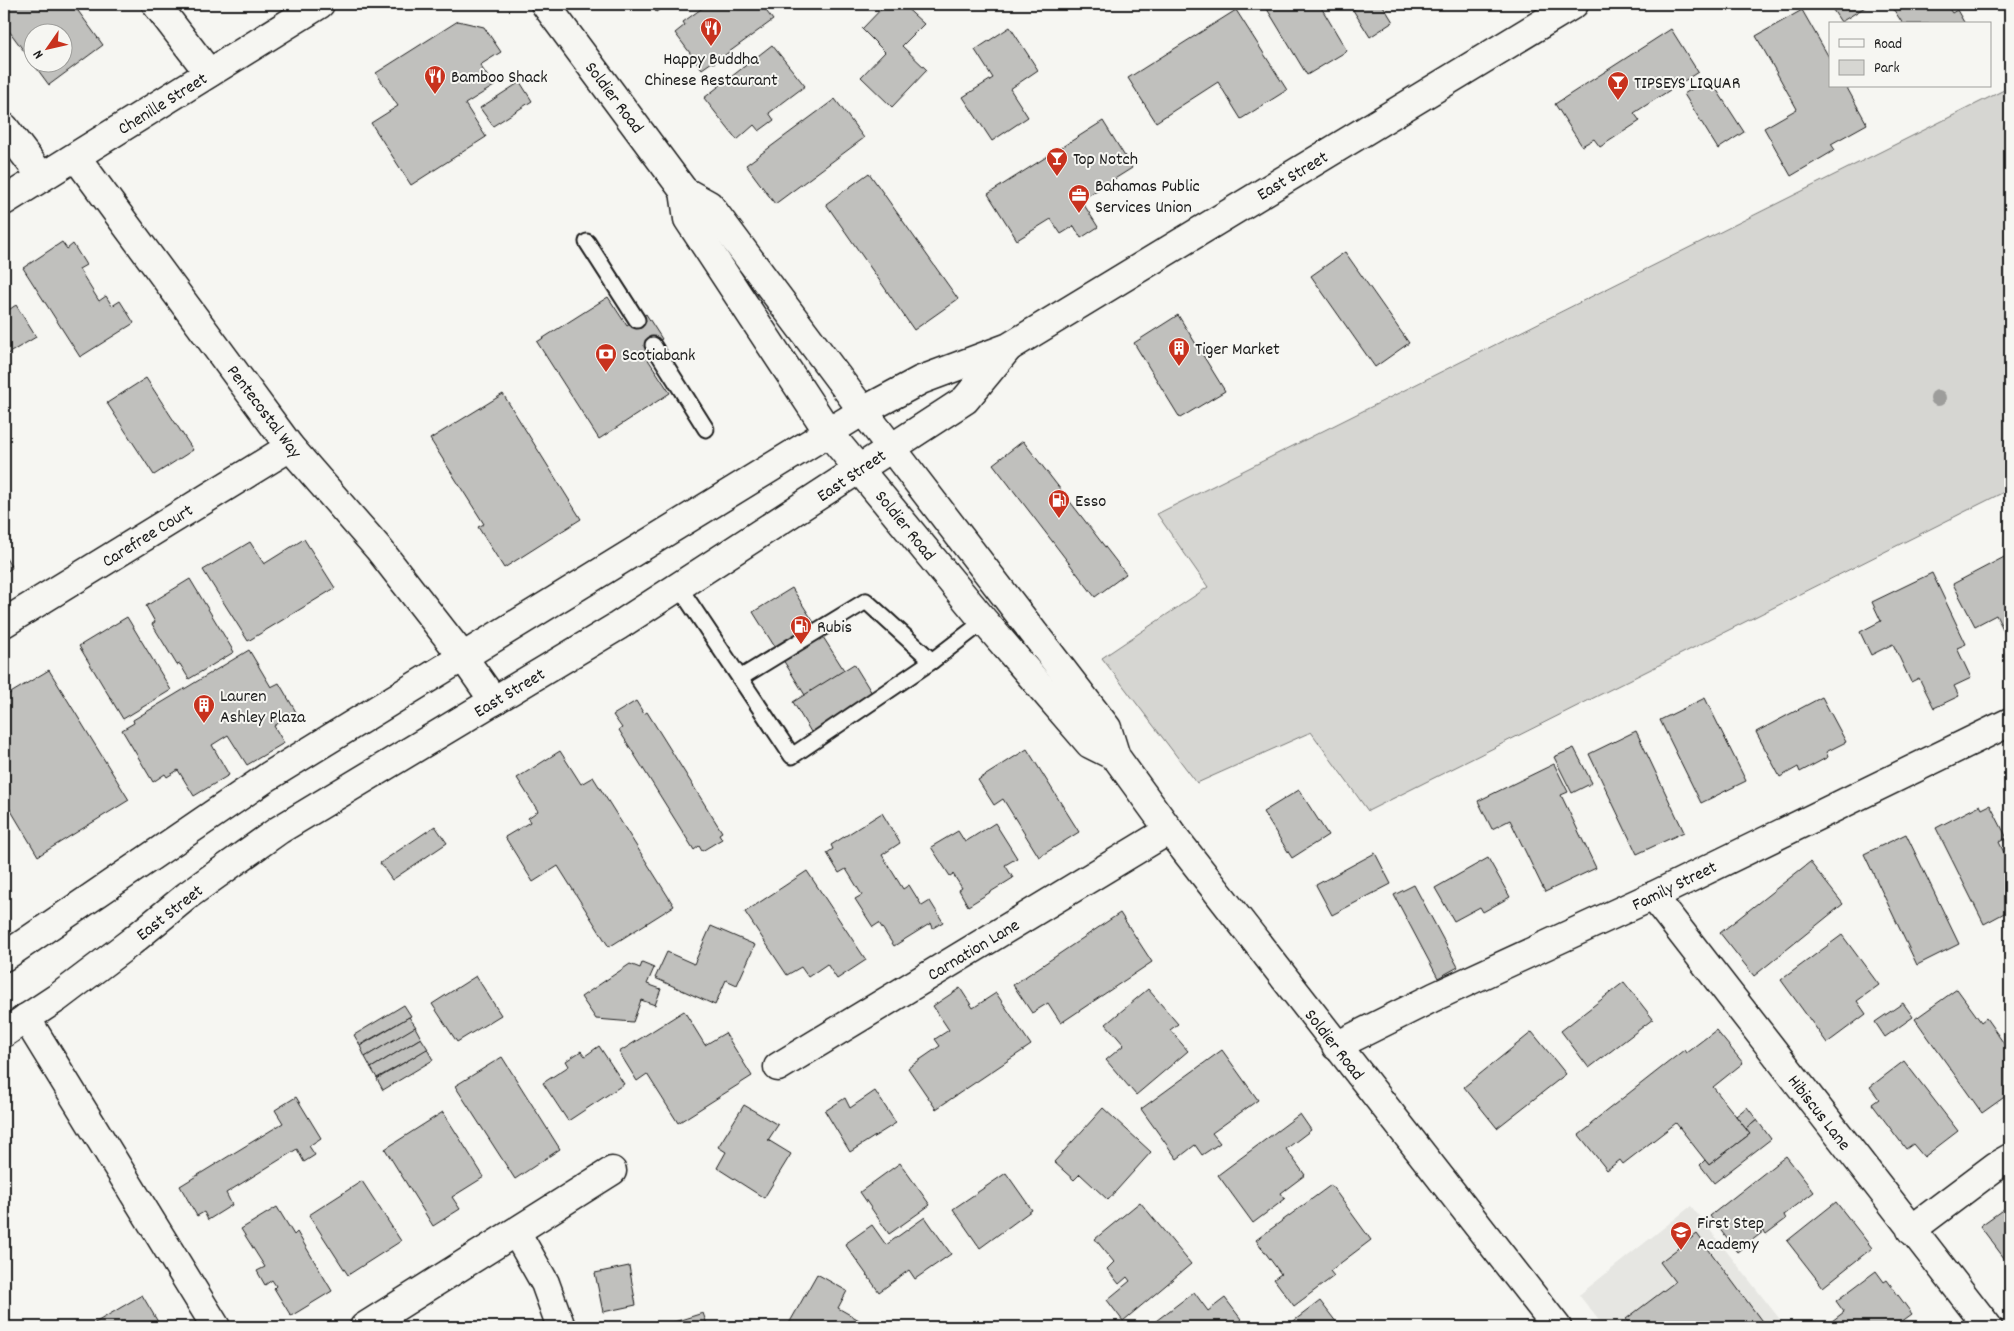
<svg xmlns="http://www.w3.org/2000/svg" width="2014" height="1331" font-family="Dekko,sans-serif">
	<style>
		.built { fill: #e6e6e2 }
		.green { fill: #d6d6d2; stroke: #797977 }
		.building { fill: #c0c0bd; stroke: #1c1c1c; fill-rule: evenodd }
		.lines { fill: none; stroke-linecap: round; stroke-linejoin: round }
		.lane-casing { stroke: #1c1c1c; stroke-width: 19 }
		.street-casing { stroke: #1c1c1c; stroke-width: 31 }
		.secondary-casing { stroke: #1c1c1c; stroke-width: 31 }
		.lane { stroke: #f6f6f2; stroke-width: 15 }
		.street { stroke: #f6f6f2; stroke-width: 28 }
		.secondary { stroke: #f6f6f2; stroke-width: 28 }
		.tree { fill: #9d9d9b }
		.labels { text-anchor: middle; stroke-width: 4; stroke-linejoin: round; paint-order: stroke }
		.poi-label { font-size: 18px; fill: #1c1c1c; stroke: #f6f6f2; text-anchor: start }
		.street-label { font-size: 18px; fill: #1c1c1c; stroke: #f6f6f2 }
	</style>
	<rect width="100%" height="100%" fill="#f6f6f2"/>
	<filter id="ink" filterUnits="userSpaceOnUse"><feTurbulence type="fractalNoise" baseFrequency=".02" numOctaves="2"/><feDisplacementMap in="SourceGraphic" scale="10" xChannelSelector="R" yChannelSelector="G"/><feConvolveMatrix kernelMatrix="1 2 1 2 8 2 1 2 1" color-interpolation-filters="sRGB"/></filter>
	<g filter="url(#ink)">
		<!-- built -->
		<path class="built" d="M1691,1206L1786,1327H1604L1579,1295Z"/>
		<!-- green -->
		<path class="green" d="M2010,87V489L1368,811L1311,732L1197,783L1102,658L1208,587L1157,514Z"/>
		<!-- building -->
		<g class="building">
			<path d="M4,4H73L103,45L49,85L4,24ZM32,32H62V62H32Z"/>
			<path d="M651,4H668L656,12Z"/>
			<path d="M708,4H761L773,20L714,63L712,62L702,69L675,33L685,25L683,22Z"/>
			<path d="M886,4H902L924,24L902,46L927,70L892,107L861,77L885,52L862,29Z"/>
			<path d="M1264,4H1319L1347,51L1307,75Z"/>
			<path d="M1363,4H1382L1393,22L1370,37L1353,10Z"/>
			<path d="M1829,4H1870L1841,22Z"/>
			<path d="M1890,4H1946L1952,13L1957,10L1965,24H1903Z"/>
			<path d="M1236,10L1287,90L1241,119L1218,82L1156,122L1128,78Z"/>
			<path d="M1802,10L1830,59V86H1846L1867,124L1831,144L1835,150L1791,176L1764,128L1797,109L1756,36Z"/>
			<path d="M458,21L484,27L501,52L480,65L494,86L465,104L486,137L411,185L371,123L398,106L376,73Z"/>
			<path d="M1010,27L1038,70L1010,89L1028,117L992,141L963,97L993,78L975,50Z"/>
			<path d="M1671,29L1698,72L1634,113L1640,121L1600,147L1594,139L1582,146L1555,104Z"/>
			<path d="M772,45L805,86L769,113L774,120L759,131L754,125L737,140L704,98Z"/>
			<path d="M1709,78L1744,132L1718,149L1684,94Z"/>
			<path d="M520,82L532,101L493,126L480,108Z"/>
			<path d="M835,99L864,138L775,204L746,165Z"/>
			<path d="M1103,121L1132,168L1081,200L1098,227L1081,238L1074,226L1061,234L1051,219L1017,240L988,194Z"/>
			<path d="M869,173L958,299L914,330L826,204Z"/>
			<path d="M62,242L67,249L73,244L86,265L79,269L99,301L106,296L112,306L120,301L134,323L80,357L23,268Z"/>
			<path d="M1345,252L1409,343L1375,367L1311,276Z"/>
			<path d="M608,297L627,326L646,314L662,339L643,352L670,393L599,439L537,342Z"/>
			<path d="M16,305L36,337L4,356V313Z"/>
			<path d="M1178,315L1225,391L1180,418L1134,343Z"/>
			<path d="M146,378L193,450L154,475L107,403Z"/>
			<path d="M503,394L581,519L504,568L478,527L484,524L430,439Z"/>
			<path d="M1023,441L1126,574L1095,597L993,464Z"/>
			<path d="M304,539L335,588L248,641L203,570L250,542L264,564Z"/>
			<path d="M2010,554V643L1996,615L1975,626L1953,584Z"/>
			<path d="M4,555L12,568L4,573Z"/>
			<path d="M1932,573L1966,644L1957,648L1971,678L1954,686L1959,696L1934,708L1919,678L1911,682L1893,644L1871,655L1860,632L1881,621L1872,602Z"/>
			<path d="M190,579L234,652L189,679L180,664L177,665L152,624L155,622L146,606Z"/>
			<path d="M792,588L849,678L810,703L753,612Z"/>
			<path d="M127,617L171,690L123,719L79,646Z"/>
			<path d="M249,650L271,687L279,683L296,712L274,726L284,743L247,765L228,735L212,745L229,775L194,796L178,770L167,777L165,774L153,782L122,730L134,723L133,720Z"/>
			<path d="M854,664L875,698L814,737L793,702Z"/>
			<path d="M49,670L129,800L38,856L4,799V697Z"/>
			<path d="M1822,697L1846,742L1826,752L1828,757L1800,772L1798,767L1780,777L1756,732Z"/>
			<path d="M1705,698L1746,781L1701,803L1660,720Z"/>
			<path d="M636,701L644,714L647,712L722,832L719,834L722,839L702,851L699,846L694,850L619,730L622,728L613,715Z"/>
			<path d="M1636,731L1684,832L1637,854L1589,754Z"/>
			<path d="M1574,748L1592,783L1572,793L1554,757Z"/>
			<path d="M1027,749L1079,832L1039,857L1003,799L994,805L978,780Z"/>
			<path d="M560,751L581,784L593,777L674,906L609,947L558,866L533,882L505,837L530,822L528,818L538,811L517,778Z"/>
			<path d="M1554,764L1568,792L1561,795L1596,868L1545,892L1510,820L1492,829L1478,801Z"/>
			<path d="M1299,790L1328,835L1292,858L1263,812Z"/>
			<path d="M1980,805L1982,809L1990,805L2007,838L1999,842L2010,865V910L1984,924L1936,828Z"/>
			<path d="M882,813L900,843L882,855L903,889L909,885L922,906L930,901L943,922L933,928L931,923L894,946L879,923L873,927L855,899L862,895L846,869L839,873L827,853L833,849L831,845Z"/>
			<path d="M995,823L1017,858L1005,865L1013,878L968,906L959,890L962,888L953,874L950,876L931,847L958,831L965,842Z"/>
			<path d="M435,826L447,843L392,880L380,863Z"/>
			<path d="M1906,834L1959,944L1917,965L1864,854Z"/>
			<path d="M1375,853L1391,884L1332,915L1316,885Z"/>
			<path d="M1488,858L1510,897L1483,912L1480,907L1454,921L1435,888Z"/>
			<path d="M1810,862L1843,904L1754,976L1720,933Z"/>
			<path d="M807,871L866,960L837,979L827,964L808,977L801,967L787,975L745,912Z"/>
			<path d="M1414,885L1458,967L1438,978L1394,895Z"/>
			<path d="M1120,913L1152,962L1061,1023L1048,1003L1032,1013L1013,985Z"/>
			<path d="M711,926L755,945L737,985L726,980L715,1005L655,978L667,952L694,964Z"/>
			<path d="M1842,935L1879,985L1857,1001L1866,1014L1827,1043L1781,980Z"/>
			<path d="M642,963L654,968L647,984L661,989L655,1005L641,1000L633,1022L596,1019L581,997L630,964L640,968Z"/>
			<path d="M476,976L501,1015L457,1042L432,1004Z"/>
			<path d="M1624,982L1653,1019L1589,1068L1561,1031Z"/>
			<path d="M960,988L973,1008L996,993L1031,1045L936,1109L908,1068L940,1046L935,1039L949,1030L933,1006Z"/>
			<path d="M1148,989L1178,1024L1170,1030L1188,1051L1136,1095L1106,1060L1124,1045L1106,1024Z"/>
			<path d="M1957,989L1981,1022L1986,1018L2010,1052V1093L1982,1113L1915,1019Z"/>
			<path d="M1903,1003L1913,1017L1885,1037L1875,1022Z"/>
			<path d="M404,1005L411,1016L360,1045L354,1035Z"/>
			<path d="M684,1011L705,1045L725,1033L752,1076L678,1123L647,1074L637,1081L619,1052Z"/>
			<path d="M409,1017L416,1027L365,1057L360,1046Z"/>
			<path d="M415,1027L421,1038L371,1068L365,1057Z"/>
			<path d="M1716,1030L1743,1063L1713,1087L1750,1134L1709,1165L1676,1123L1623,1164L1620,1160L1607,1170L1579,1135L1592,1125L1591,1123L1684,1050L1686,1053Z"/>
			<path d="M1532,1032L1566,1074L1497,1128L1464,1087Z"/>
			<path d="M421,1038L428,1049L377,1078L371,1068Z"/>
			<path d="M599,1046L624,1084L568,1121L543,1083L569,1066L566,1061L581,1051L585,1056Z"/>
			<path d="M427,1049L433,1060L383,1090L377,1079Z"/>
			<path d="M1222,1050L1258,1100L1212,1133L1220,1143L1202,1155L1195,1145L1177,1159L1141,1109Z"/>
			<path d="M502,1057L560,1149L515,1179L455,1086Z"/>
			<path d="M1904,1061L1958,1131L1924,1157L1913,1144L1906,1149L1872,1104L1879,1099L1870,1087Z"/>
			<path d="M875,1091L896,1123L850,1152L825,1111L845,1098L850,1108Z"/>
			<path d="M296,1097L321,1138L309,1146L315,1155L304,1162L297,1149L226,1193L232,1205L208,1220L204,1212L197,1216L180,1186L283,1123L275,1110Z"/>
			<path d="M744,1105L778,1125L768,1140L791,1154L764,1198L717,1168L726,1152L718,1147Z"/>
			<path d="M1747,1107L1757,1120L1746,1129L1736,1116Z"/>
			<path d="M1103,1108L1151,1152L1108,1200L1080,1174L1074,1180L1054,1162Z"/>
			<path d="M443,1112L484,1177L452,1197L460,1209L433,1226L385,1149Z"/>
			<path d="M1300,1114L1311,1130L1286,1149L1305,1175L1281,1193L1285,1199L1253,1223L1218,1175Z"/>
			<path d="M1757,1120L1771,1139L1714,1183L1700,1165L1705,1160L1709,1165L1750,1134L1746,1129Z"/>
			<path d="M1786,1156L1814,1192L1784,1215L1786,1219L1766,1234L1764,1231L1737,1252L1710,1216Z"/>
			<path d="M900,1163L930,1205L889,1234L860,1192Z"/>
			<path d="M1006,1173L1032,1210L980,1248L953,1209Z"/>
			<path d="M362,1181L401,1241L348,1275L309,1215Z"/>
			<path d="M1331,1185L1371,1240L1330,1271L1334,1276L1294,1306L1274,1279L1281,1274L1256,1240Z"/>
			<path d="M1140,1202L1191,1264L1123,1321L1107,1300L1130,1281L1127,1277L1119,1284L1107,1269L1114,1262L1095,1239Z"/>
			<path d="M1836,1202L1872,1248L1823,1287L1787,1241Z"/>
			<path d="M2008,1206L2010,1210V1266L1980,1226Z"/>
			<path d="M277,1207L294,1235L297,1232L332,1291L291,1316L274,1288L276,1286L272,1280L265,1285L257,1271L265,1267L241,1229Z"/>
			<path d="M925,1217L951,1254L915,1279L909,1270L879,1292L845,1244L872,1225L886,1245Z"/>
			<path d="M1697,1234L1764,1324L1759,1327H1632L1626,1319L1675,1282L1660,1262Z"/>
			<path d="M629,1266L636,1305L603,1312L595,1273Z"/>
			<path d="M1876,1271L1884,1282L1887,1280L1912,1314L1894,1327H1824L1844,1312L1836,1301Z"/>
			<path d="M817,1274L847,1291L838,1308L868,1325L867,1327H787Z"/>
			<path d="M1194,1292L1208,1311L1225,1298L1247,1327H1148Z"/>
			<path d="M142,1295L161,1327H88Z"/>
			<path d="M1320,1301L1340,1327H1294L1291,1323Z"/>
			<path d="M703,1313L708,1327H658Z"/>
		</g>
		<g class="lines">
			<!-- lane casing -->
			<g class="lane-casing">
				<g id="lane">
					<path d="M587,242L637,320"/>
					<path d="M653,345L706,429"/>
					<path d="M679,587L792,756L932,661L984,621"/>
					<path d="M740,678L866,601L932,661"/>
				</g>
			</g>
			<!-- street casing -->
			<g class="street-casing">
				<g id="street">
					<path d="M156,4L209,73"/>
					<path d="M4,127L42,177"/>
					<path d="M76,157L290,447L378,548L463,657"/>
					<path d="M4,201L320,4"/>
					<path d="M4,623L290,447"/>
					<path d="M1653,896L1988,1327"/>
					<path d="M26,1018L216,1327"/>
					<path d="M1336,1046L1434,997L1653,896L2010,722"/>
					<path d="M778,1067L1169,830"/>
					<path d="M1911,1230L1996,1166L2010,1158"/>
					<path d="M516,1232L545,1283L561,1327"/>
					<path d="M364,1327L612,1171"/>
				</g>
			</g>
			<!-- secondary casing -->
			<g class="secondary-casing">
				<g id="secondary">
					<path d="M545,4L684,191L709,205L863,411L1107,728L1116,757L1169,830L1557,1327"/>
					<path d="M684,191L688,219L829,433L984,621L1090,744L1116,757"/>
					<path d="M463,657L494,701"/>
					<path d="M4,957L269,776L863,411L921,380L1009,347L1574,4"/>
					<path d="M4,1033L57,998L131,942L188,895L279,830L618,626L965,400L1008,348"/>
				</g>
			</g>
			<!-- lane -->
			<use href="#lane" class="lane"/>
			<!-- street -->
			<use href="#street" class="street"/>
			<!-- secondary -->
			<use href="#secondary" class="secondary"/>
		</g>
		<!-- trees -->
		<circle class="tree" cx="1938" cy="398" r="8"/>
	</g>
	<!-- icons -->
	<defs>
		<g id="restaurant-pin" transform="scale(1.125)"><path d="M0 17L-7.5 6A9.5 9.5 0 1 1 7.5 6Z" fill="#c8321e" stroke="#f6f6f2"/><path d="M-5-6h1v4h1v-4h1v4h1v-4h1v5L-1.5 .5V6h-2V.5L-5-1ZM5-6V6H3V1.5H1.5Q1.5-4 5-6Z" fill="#fff"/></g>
		<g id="bar-pin" transform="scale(1.125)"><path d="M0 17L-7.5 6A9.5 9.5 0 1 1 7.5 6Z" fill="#c8321e" stroke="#f6f6f2"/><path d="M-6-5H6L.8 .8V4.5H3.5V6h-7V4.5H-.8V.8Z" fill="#fff"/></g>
		<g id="office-pin" transform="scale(1.125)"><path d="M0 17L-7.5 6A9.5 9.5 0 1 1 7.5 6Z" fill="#c8321e" stroke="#f6f6f2"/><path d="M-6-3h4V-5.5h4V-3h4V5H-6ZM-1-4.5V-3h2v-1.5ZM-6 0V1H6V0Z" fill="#fff"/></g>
		<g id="building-pin" transform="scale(1.125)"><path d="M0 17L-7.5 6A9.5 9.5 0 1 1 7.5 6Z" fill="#c8321e" stroke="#f6f6f2"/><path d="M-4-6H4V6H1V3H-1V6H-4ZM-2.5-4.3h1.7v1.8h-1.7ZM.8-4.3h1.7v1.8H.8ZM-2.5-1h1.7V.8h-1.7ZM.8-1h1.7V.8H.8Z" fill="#fff"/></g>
		<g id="bank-pin" transform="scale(1.125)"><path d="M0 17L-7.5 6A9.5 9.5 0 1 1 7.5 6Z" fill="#c8321e" stroke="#f6f6f2"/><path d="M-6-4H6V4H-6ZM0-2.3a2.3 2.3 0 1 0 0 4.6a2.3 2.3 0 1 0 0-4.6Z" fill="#fff"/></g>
		<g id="fuel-pin" transform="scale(1.125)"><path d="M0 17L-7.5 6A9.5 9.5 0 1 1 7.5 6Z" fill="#c8321e" stroke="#f6f6f2"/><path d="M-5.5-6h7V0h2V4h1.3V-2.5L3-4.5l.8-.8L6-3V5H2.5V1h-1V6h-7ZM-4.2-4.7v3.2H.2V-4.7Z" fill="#fff"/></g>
		<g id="school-pin" transform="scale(1.125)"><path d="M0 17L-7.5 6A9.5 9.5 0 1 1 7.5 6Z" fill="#c8321e" stroke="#f6f6f2"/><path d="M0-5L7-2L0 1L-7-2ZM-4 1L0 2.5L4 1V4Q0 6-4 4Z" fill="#fff"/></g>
	</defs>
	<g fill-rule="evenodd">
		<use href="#restaurant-pin" x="711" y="28"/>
		<use href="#restaurant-pin" x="435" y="76"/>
		<use href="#bar-pin" x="1618" y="82"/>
		<use href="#bar-pin" x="1057" y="158"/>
		<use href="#office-pin" x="1079" y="195"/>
		<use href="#building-pin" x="1179" y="348"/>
		<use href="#bank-pin" x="606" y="354"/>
		<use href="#fuel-pin" x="1059" y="500"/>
		<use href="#fuel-pin" x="801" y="626"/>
		<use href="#building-pin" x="204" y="705"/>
		<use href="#school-pin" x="1681" y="1232"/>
	</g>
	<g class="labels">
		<!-- poi labels -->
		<g class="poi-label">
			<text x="711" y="64" text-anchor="middle">Happy Buddha<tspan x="711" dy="21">Chinese Restaurant</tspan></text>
			<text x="451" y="82">Bamboo Shack</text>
			<text x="1634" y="88">TIPSEYS LIQUAR</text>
			<text x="1073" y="164">Top Notch</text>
			<text x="1095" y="191">Bahamas Public<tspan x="1095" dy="21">Services Union</tspan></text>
			<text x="1195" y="354">Tiger Market</text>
			<text x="622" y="360">Scotiabank</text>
			<text x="1075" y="506">Esso</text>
			<text x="817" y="632">Rubis</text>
			<text x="220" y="701">Lauren<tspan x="220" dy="21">Ashley Plaza</tspan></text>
			<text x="1697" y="1228">First Step<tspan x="1697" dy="21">Academy</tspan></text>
		</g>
		<!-- street labels -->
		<g class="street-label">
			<text transform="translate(615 97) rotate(53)" y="6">Soldier Road</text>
			<text transform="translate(162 103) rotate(-32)" y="6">Chenille Street</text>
			<text transform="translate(1292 175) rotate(-31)" y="6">East Street</text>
			<text transform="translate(265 411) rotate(53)" y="6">Pentecostal Way</text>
			<text transform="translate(851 475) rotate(-34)" y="6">East Street</text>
			<text transform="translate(906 525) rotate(51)" y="6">Soldier Road</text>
			<text transform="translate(147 535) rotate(-32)" y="6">Carefree Court</text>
			<text transform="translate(509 692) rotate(-31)" y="6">East Street</text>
			<text transform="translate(1674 885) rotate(-26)" y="6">Family Street</text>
			<text transform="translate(169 912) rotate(-38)" y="6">East Street</text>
			<text transform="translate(973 949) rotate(-31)" y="6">Carnation Lane</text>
			<text transform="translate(1335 1044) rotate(52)" y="6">Soldier Road</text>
			<text transform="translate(1820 1112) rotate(52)" y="6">Hibiscus Lane</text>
		</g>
	</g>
	<!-- margin -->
	<rect width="2014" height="1331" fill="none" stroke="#f6f6f2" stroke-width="20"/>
	<rect x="10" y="10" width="1994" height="1311" fill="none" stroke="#1c1c1c" stroke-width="2" filter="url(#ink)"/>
	<!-- legend -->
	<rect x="1829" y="22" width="162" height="65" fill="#f6f6f2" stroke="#9f9f9c"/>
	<rect x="1839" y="39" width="25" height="8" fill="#f6f6f2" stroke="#9f9f9c"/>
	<text x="1874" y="48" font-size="15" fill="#1c1c1c">Road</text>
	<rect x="1839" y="60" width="25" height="15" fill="#d6d6d2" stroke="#9f9f9c"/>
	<text x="1874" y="72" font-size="15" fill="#1c1c1c">Park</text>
	<!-- north arrow -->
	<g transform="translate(48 48) rotate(236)"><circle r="24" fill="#f6f6f2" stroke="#9f9f9c"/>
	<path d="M0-4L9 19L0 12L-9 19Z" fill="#c8321e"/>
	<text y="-8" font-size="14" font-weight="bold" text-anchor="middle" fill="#1c1c1c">N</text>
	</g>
</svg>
